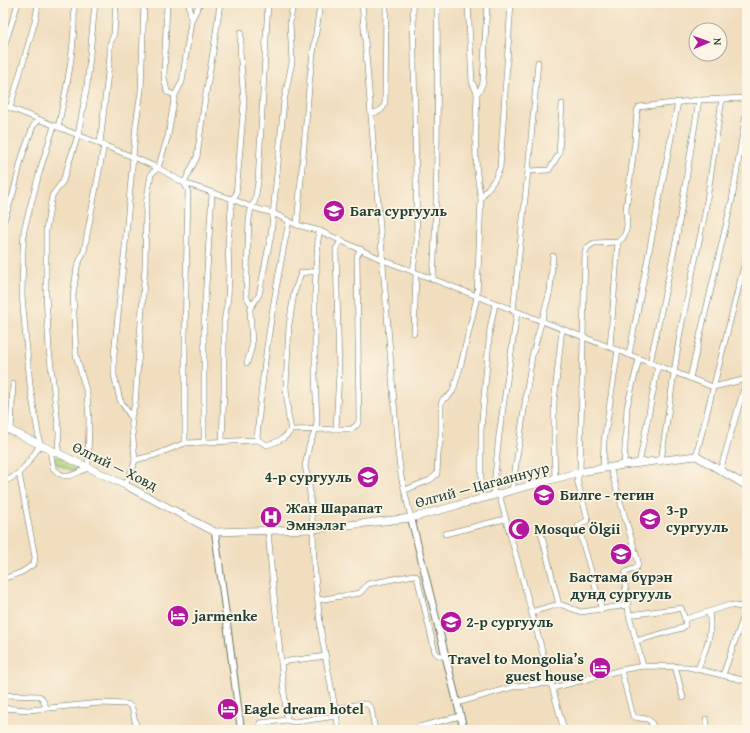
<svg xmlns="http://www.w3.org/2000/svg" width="750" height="733" font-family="'Gentium Book Plus',serif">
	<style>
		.green { fill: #a6cd78; stroke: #628556 }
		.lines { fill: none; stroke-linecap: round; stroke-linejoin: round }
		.minor-casing { stroke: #687565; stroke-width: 6 }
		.major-casing { stroke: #687565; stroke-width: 8 }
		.highway-casing { stroke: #687565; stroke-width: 8 }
		.minor { stroke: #fff; stroke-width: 5 }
		.major { stroke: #fff; stroke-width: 6 }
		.highway { stroke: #fff; stroke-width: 7 }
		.labels { text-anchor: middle; stroke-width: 3.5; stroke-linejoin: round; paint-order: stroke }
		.poi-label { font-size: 15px; font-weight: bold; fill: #1f3d34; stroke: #fcf5e5; text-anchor: start }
		.street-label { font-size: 15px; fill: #1f3d34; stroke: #fcf5e5 }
	</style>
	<rect width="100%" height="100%" fill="#fcf5e5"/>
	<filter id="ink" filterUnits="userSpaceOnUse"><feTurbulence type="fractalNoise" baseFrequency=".025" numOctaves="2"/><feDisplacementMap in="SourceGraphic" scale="8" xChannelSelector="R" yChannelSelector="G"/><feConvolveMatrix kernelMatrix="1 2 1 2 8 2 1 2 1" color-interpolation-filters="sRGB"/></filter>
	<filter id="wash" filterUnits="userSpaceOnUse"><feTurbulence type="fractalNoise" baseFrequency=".012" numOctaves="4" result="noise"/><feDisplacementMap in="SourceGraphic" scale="16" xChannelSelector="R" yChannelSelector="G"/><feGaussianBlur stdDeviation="0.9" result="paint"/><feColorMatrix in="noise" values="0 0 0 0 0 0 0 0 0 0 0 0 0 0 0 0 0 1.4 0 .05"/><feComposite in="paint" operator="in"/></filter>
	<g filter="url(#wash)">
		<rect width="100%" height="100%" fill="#f1debf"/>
		<!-- green -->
		<path class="green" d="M57,456L77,465V470L73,471L56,464L54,460Z"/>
	</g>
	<g filter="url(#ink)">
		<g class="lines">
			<!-- minor casing -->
			<g class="minor-casing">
				<g id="minor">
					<path d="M167,3L164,77L167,92L175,95"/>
					<path d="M189,3L191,20"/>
					<path d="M362,3L398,452L401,476L411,518"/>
					<path d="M413,3L417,240L413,272"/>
					<path d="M468,3L472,82L477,93"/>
					<path d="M3,50L18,3"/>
					<path d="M3,105L133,157L158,168L184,183L232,199L251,207L273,213L297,225L320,231L383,260L713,387L747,379"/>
					<path d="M10,108L35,21L38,5"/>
					<path d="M372,113C379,112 384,110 385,102L386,3"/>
					<path d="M58,127C67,87 76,45 74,3"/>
					<path d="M100,144L110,55V44L114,34L116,3"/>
					<path d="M528,171L549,170L559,154L562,104"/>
					<path d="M481,198C473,163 476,128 477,93L480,90L483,82L487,3"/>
					<path d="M3,223L13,194L22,157L33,126L39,120"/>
					<path d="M297,225L310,76L319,11"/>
					<path d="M320,231L318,240L315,286V376L317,420L316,429L309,446L305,466L309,484L313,529L314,566L321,632L339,730"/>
					<path d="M341,241L336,249L339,372L336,429H351L357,425L359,420L357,256L361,249"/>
					<path d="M433,280C438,187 438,95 437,3"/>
					<path d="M250,303L246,296L249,220L251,207L255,201L258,182L268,3"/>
					<path d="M513,311L528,171L538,62"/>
					<path d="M414,333L416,273"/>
					<path d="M610,347L618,242"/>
					<path d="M629,355L678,102"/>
					<path d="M247,363L252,346L250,309L259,295L271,235L284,101L292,62L290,23L293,3"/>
					<path d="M650,363L676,241L699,100"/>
					<path d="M690,378L732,200L747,107"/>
					<path d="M131,417L120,400L114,375V355L125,246L136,124L141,91L144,3"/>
					<path d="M291,430L288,414L286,386L289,325L294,293L301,273L317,271"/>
					<path d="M11,431L13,384"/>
					<path d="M257,440C262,366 274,294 289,221"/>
					<path d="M204,441V316L212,193"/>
					<path d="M222,441L224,390V322L228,298L229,271L228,243L232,199L236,195L244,103L240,50L241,32"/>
					<path d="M185,443V337L188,190L184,183L197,157L204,105L215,40L220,3"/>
					<path d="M50,449L53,468C68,484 74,472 89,468"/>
					<path d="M58,453L59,433L49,350L46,295V230L52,196L63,181L78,135L87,86L95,3"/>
					<path d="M696,456L747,254"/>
					<path d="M135,460L131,417L135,404L145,267L146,204L151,174L158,168L168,136L175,95L182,82L191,21L200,3"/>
					<path d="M661,461L680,333L705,213L722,99"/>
					<path d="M639,464L658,366"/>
					<path d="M624,465L627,407L639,359"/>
					<path d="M88,467L89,419L87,394L76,355L73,296L77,267L84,251L104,145"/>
					<path d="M610,467L638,561V565L636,568L626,572L624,577L629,615L643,666"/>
					<path d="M603,468L604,441L618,350"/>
					<path d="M720,471L747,378"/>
					<path d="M555,479L554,446V402L562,329"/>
					<path d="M3,482C21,476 30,460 40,445L30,385L22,295L23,250L24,230L40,170L54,126"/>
					<path d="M742,483L747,470"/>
					<path d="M125,485L133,468L135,460L155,455L185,443L258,440L267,445C277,442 285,439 291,430L336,429"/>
					<path d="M405,490L430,480L437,474L438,454L441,436V404L443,399L448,397L453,391L461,364L477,297L481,198L495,179L500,168L511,3"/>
					<path d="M512,491L532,356L550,291L553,256"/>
					<path d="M499,494L564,730"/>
					<path d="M493,496L499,435L517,313"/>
					<path d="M481,499V431L490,329L495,304"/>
					<path d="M540,528L559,605"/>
					<path d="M445,534L505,519"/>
					<path d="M3,579L22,572L34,564L35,557L19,473"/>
					<path d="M318,600L360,593L368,584L414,575L417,577L435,652L438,655L445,657"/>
					<path d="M602,610L578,526L588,520L577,480L580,472L585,252L588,247L594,243L618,242L623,238L626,231L627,225L626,209L635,141L637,111L639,107L699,100L747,98"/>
					<path d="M531,612L556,605H562L581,612L628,605"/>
					<path d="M629,615L681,608L685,619V626L682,628L636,641"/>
					<path d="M685,619L730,605L746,608"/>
					<path d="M281,662L326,656"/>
					<path d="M675,666L683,698"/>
					<path d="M698,669C706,647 713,636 709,612"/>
					<path d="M621,670L633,716C643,722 650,713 654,730"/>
					<path d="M723,675L747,607"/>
					<path d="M553,688L621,670L643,666L688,667L747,681"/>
					<path d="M3,695L39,696L42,698L46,707"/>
					<path d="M457,703L516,686L552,683"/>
					<path d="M3,708L29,710L100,703L128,704L132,708L137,730"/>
					<path d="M336,709L360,704H367L371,708L375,730"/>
					<path d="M706,719L708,730"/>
					<path d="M287,720L294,722L337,716"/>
					<path d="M260,723L287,720L272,576L268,530"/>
					<path d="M419,727L460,716"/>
				</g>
			</g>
			<!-- major casing -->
			<g class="major-casing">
				<g id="major">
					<path d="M411,518L464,730"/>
					<path d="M215,532L241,730"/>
				</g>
			</g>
			<!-- highway casing -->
			<g class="highway-casing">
				<path id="highway" d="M3,427L125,485L215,532L313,529L411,518L580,472L624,465L696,456L747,486"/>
			</g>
			<!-- minor -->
			<use href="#minor" class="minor"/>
			<!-- major -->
			<use href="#major" class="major"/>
			<!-- highway -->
			<use href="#highway" class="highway"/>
		</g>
	</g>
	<!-- icons -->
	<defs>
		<g id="school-disc" transform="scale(1.15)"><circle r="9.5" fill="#b5179e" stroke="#fcf5e5"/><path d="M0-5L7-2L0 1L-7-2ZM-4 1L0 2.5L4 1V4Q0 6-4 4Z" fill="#fff"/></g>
		<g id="hospital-disc" transform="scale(1.15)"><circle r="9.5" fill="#b5179e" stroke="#fcf5e5"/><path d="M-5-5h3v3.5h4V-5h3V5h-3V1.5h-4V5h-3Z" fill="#fff"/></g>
		<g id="mosque-disc" transform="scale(1.15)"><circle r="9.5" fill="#b5179e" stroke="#fcf5e5"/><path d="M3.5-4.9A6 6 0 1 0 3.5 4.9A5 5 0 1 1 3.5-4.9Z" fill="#fff"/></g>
		<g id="hotel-disc" transform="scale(1.15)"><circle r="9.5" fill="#b5179e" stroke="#fcf5e5"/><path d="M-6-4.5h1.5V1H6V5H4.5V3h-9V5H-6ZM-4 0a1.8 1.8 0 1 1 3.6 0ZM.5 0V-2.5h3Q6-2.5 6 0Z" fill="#fff"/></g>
	</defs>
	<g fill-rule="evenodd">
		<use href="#school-disc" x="334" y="211"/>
		<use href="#school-disc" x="368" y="477"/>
		<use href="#school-disc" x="544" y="495"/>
		<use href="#hospital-disc" x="271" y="517"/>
		<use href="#school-disc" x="650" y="519"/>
		<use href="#mosque-disc" x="519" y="529"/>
		<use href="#school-disc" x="621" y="554"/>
		<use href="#hotel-disc" x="178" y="616"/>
		<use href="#school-disc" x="451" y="622"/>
		<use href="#hotel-disc" x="600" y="668"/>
		<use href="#hotel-disc" x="228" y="709"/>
	</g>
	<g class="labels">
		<!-- poi labels -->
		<g class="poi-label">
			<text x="350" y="216">Бага сургууль</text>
			<text x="352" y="482" text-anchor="end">4-р сургууль</text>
			<text x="560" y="500">Билге - тегин</text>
			<text x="286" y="513">Жан Шарапат<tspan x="286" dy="17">Эмнэлэг</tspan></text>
			<text x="666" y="515">3-р<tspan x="666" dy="17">сургууль</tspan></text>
			<text x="534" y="534">Mosque Ölgii</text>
			<text x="621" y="582" text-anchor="middle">Бастама бүрэн<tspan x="621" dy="17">дунд сургууль</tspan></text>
			<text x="194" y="621">jarmenke</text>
			<text x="466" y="627">2-р сургууль</text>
			<text x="584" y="664" text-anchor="end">Travel to Mongolia’s<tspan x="584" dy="17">guest house</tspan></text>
			<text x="244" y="714">Eagle dream hotel</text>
		</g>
		<!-- street labels -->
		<g class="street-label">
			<text transform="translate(115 466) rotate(26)" y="5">Өлгий — Ховд</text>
			<text transform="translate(482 485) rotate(-15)" y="5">Өлгий — Цагааннуур</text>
		</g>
	</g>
	<!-- margin -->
	<rect width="750" height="733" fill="none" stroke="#fcf5e5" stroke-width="16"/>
	<!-- north arrow -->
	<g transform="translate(708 42) rotate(88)"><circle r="19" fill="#fcf5e5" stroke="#a4ab9e"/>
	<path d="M0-3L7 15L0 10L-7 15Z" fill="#b5179e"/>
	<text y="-6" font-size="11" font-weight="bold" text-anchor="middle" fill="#1f3d34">N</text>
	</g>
</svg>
